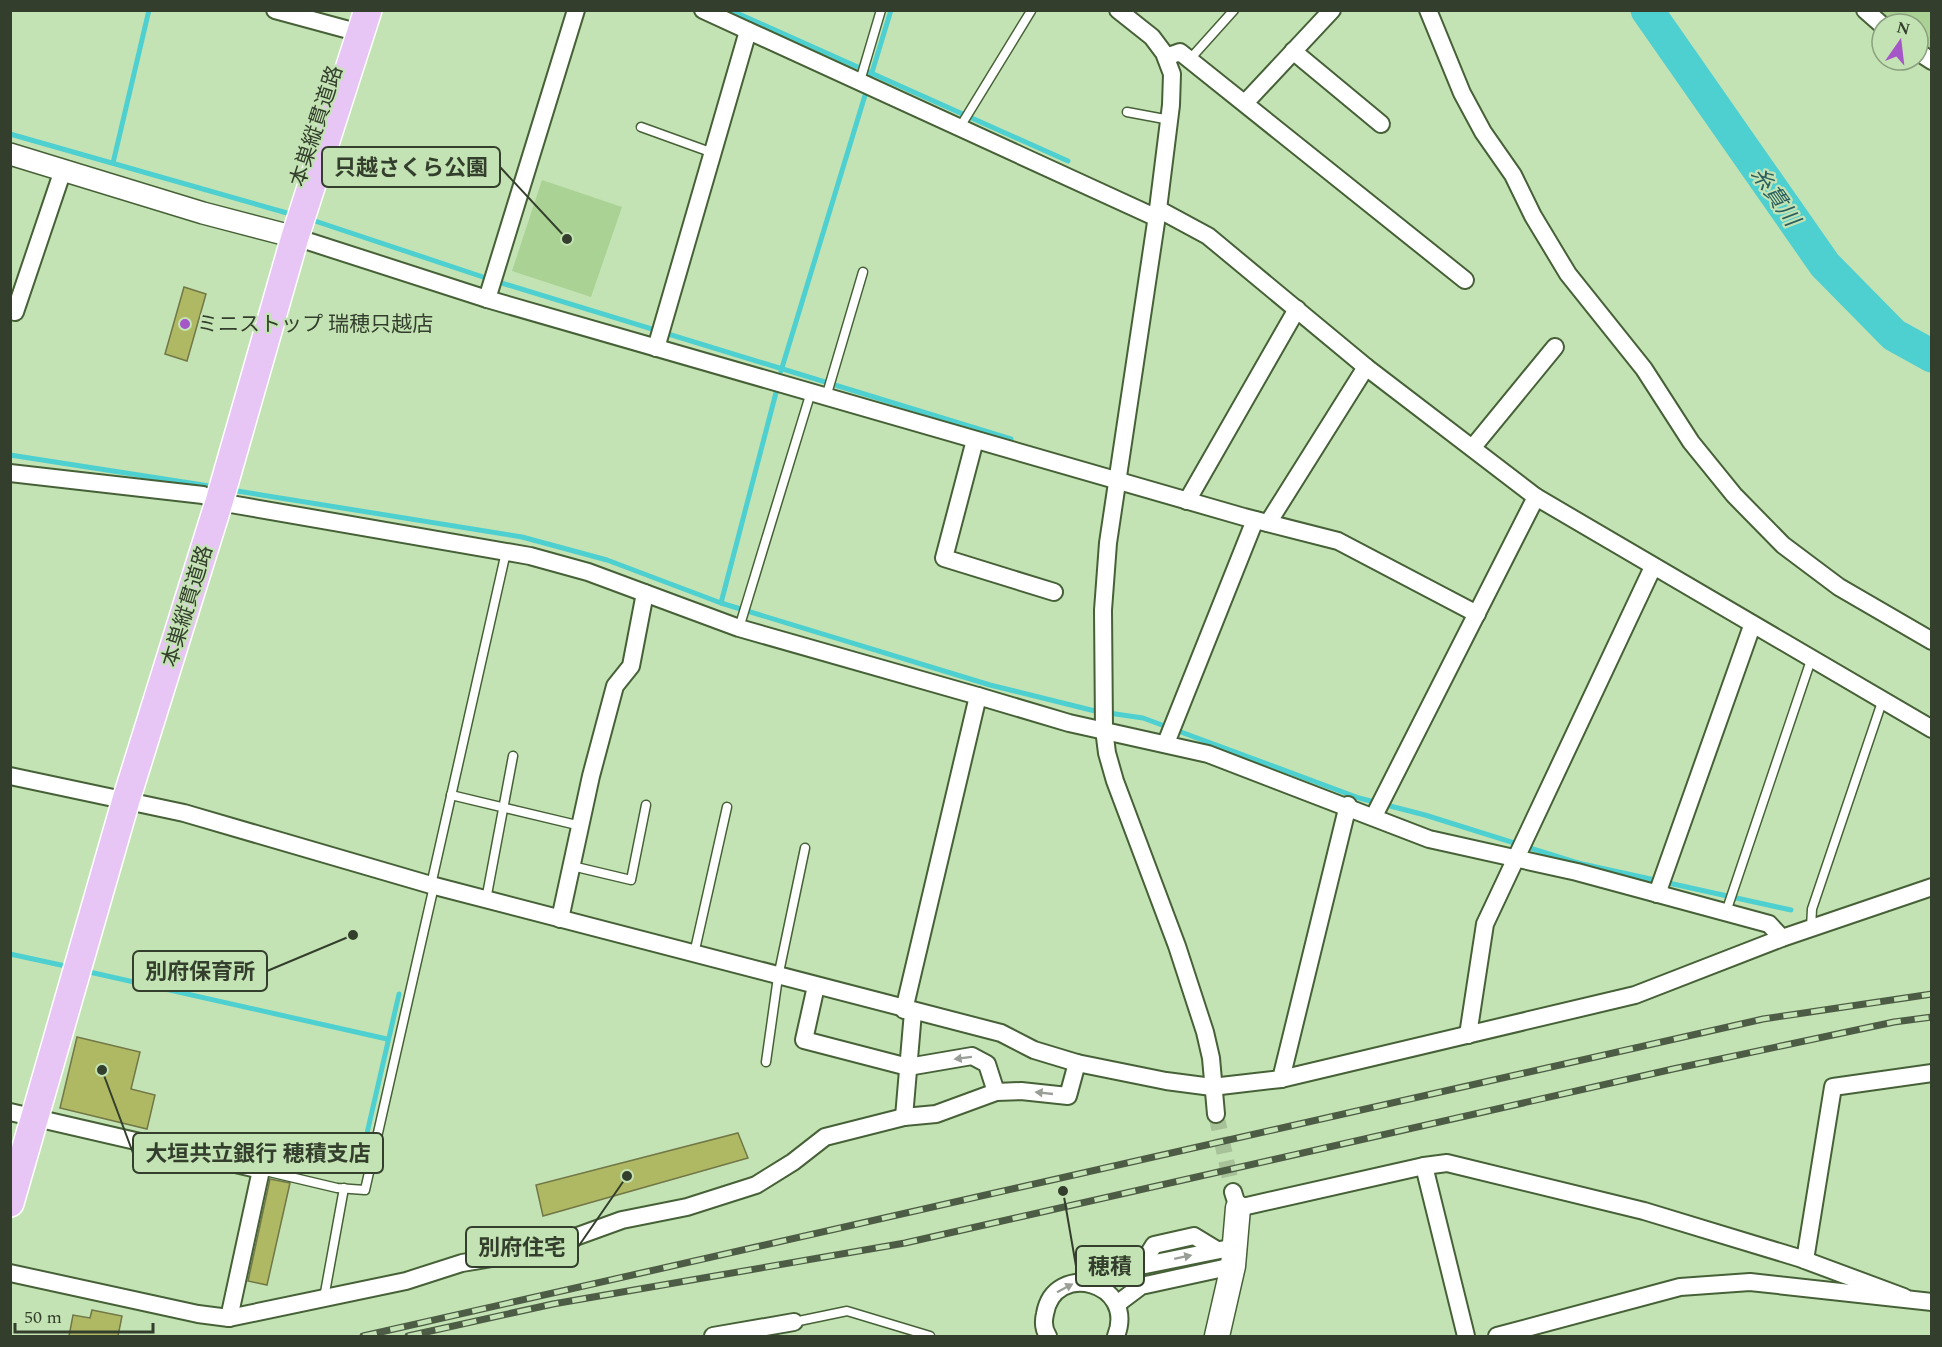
<svg xmlns="http://www.w3.org/2000/svg" width="1942" height="1347" font-family="Spectral,'Noto Sans JP',serif">
	<style>
		.green { fill: #aad294 }
		.lines { fill: none; stroke-linecap: round; stroke-linejoin: round }
		.stream { stroke: #4fd0d0; stroke-width: 5 }
		.river { stroke: #4fd0d0; stroke-width: 33 }
		.building { fill: #afb963; stroke: #717746; stroke-width: 1.5 }
		.minor-tunnel { stroke: #a7c299; stroke-width: 16; stroke-dasharray: 16 8; stroke-linecap: butt }
		.service-casing { stroke: #466137; stroke-width: 11 }
		.minor-casing { stroke: #466137; stroke-width: 20 }
		.tertiary-casing { stroke: #466137; stroke-width: 24 }
		.secondary-casing { stroke: #466137; stroke-width: 27 }
		.primary-casing { stroke: #fff; stroke-width: 30 }
		.service { stroke: #fff; stroke-width: 8 }
		.minor { stroke: #fff; stroke-width: 16 }
		.tertiary { stroke: #fff; stroke-width: 21 }
		.secondary { stroke: #fff; stroke-width: 24 }
		.primary { stroke: #e7c6f6; stroke-width: 27 }
		.rail-casing { stroke: #4d5d45; stroke-width: 7 }
		.rail { stroke: #c4e3b4; stroke-width: 4.5; stroke-dasharray: 14; stroke-linecap: butt }
		.oneway { fill: #999f96 }
		.poi-dot { fill: #a556c7; stroke: #c4e3b4; stroke-width: 2 }
		.labels { text-anchor: middle; stroke-width: 4.5; stroke-linejoin: round; paint-order: stroke }
		.street-label { font-size: 21px; fill: #333f2c; stroke: #c4e3b4 }
		.poi-label { font-size: 21px; fill: #333f2c; stroke: #c4e3b4; text-anchor: start }
		.water-label { font-size: 22px; font-style: italic; fill: #295f5e; stroke: #c4e3b4 }
		.leader { fill: none; stroke: #333f2c; stroke-width: 2 }
		.callout-dot { fill: #333f2c; stroke: #c4e3b4; stroke-width: 2 }
		.callout { fill: #c4e3b4; stroke: #333f2c; stroke-width: 2 }
		.callout-label { font-size: 22px; text-anchor: middle; font-weight: bold; fill: #333f2c }
	</style>
	<rect width="100%" height="100%" fill="#c4e3b4"/>
	<!-- green -->
	<g class="green">
		<path d="M1875,11H1931V53L1918,44V24H1892Z"/>
		<path d="M542,180L622,207L591,297L512,271Z"/>
	</g>
	<g class="lines">
		<!-- stream -->
		<g class="stream">
			<path d="M730,10L1068,161"/>
			<path d="M10,134L294,215"/>
			<path d="M113,163L149,10"/>
			<path d="M309,219L492,280L1011,439"/>
			<path d="M781,371L891,10"/>
			<path d="M10,455L216,487"/>
			<path d="M231,490L522,537L607,560L721,603L990,685L1095,711L1143,718L1359,798L1425,815L1578,863L1791,910"/>
			<path d="M721,603L778,385"/>
			<path d="M10,954L70,967"/>
			<path d="M85,971L387,1039"/>
			<path d="M359,1168L399,994"/>
		</g>
		<!-- river -->
		<path class="river" d="M1647,10L1825,265L1894,335L1932,356"/>
	</g>
	<!-- building -->
	<g class="building">
		<path d="M184,287L206,294L187,361L165,354Z"/>
		<path d="M77,1037L140,1052L131,1089L155,1095L147,1129L60,1108Z"/>
		<path d="M738,1133L748,1158L543,1216L536,1185Z"/>
		<path d="M270,1179L290,1183L267,1285L248,1281Z"/>
		<path d="M92,1310L122,1316L118,1336H69L73,1315L90,1318Z"/>
	</g>
	<g class="lines">
		<!-- minor-tunnel -->
		<path class="minor-tunnel" d="M1216,1114L1233,1192"/>
		<!-- service casing -->
		<g class="service-casing">
			<g id="service">
				<path d="M1190,59L1234,10"/>
				<path d="M860,81L881,10"/>
				<path d="M1127,112L1170,120"/>
				<path d="M641,127L713,153"/>
				<path d="M960,127L1031,11"/>
				<path d="M826,397L863,272"/>
				<path d="M739,628L811,392"/>
				<path d="M451,795L581,826"/>
				<path d="M572,866L631,880L646,805"/>
				<path d="M431,885L506,552"/>
				<path d="M486,900L513,756"/>
				<path d="M1726,912L1811,660"/>
				<path d="M1811,928L1812,909L1882,702"/>
				<path d="M694,954L727,807"/>
				<path d="M766,1062L778,977L805,848"/>
				<path d="M261,1170L337,1188L365,1190L434,886"/>
				<path d="M324,1298L344,1188"/>
				<path d="M794,1322L847,1311L930,1336"/>
			</g>
		</g>
		<!-- minor casing -->
		<g class="minor-casing">
			<g id="minor">
				<path d="M275,10L360,33"/>
				<path d="M703,10L1157,218"/>
				<path d="M1118,10L1152,37L1164,53L1172,74L1171,105L1158,209L1108,543L1103,610L1104,729L1107,753L1115,781L1177,946L1205,1032L1211,1058L1216,1114"/>
				<path d="M1428,10L1462,93L1483,132L1513,175L1533,216L1568,274L1644,369L1691,442L1734,495L1783,545L1839,587L1932,641"/>
				<path d="M1865,10L1882,25"/>
				<path d="M1293,51L1381,124"/>
				<path d="M1918,52L1932,61"/>
				<path d="M1166,57L1180,52L1465,280"/>
				<path d="M1245,103L1332,10"/>
				<path d="M1158,209L1208,236L1366,367L1536,497L1932,729"/>
				<path d="M295,237L487,299L1244,517L1338,541L1477,614"/>
				<path d="M487,299L576,10"/>
				<path d="M10,310L15,312L63,170"/>
				<path d="M656,348L748,31"/>
				<path d="M975,440L944,558L1054,592"/>
				<path d="M1473,447L1555,347"/>
				<path d="M10,473L203,495L219,502L530,556L588,572L739,628L978,696"/>
				<path d="M1187,501L1297,309"/>
				<path d="M1268,523L1366,367"/>
				<path d="M1166,743L1255,520"/>
				<path d="M10,776L184,813L431,885L1001,1033L1034,1050L1077,1063L1166,1081L1212,1087L1281,1079L1348,805"/>
				<path d="M1374,816L1536,497"/>
				<path d="M1657,894L1752,626"/>
				<path d="M560,919L591,776L615,686L631,666L645,593"/>
				<path d="M816,986L804,1040L908,1067L972,1056L987,1064L996,1092"/>
				<path d="M904,1010L978,696L1069,723L1208,754L1429,839L1577,872L1769,924L1782,938"/>
				<path d="M1468,1035L1485,924L1653,567"/>
				<path d="M1281,1079L1635,995L1782,938L1932,887"/>
				<path d="M10,1112L261,1170L229,1318"/>
				<path d="M904,1117L913,1012"/>
				<path d="M1424,1166L1447,1163L1644,1211L1799,1258L1904,1297"/>
				<path d="M1233,1192L1238,1208L1424,1166L1466,1336"/>
				<path d="M1805,1260L1833,1087L1932,1073"/>
				<path d="M1141,1266L1154,1245L1194,1236L1217,1250"/>
				<path d="M10,1273L198,1314L229,1318L406,1281L462,1263L539,1250L622,1220L687,1207L756,1185L793,1162L825,1137L904,1117L936,1114L996,1092L1021,1091L1068,1096L1077,1063"/>
				<path d="M1087,1283L1105,1273L1235,1247"/>
				<path d="M1117,1304L1141,1286L1233,1266"/>
				<path d="M713,1336L794,1322"/>
				<path d="M1048,1336C1044,1330 1043,1322 1045,1314C1054,1260 1137,1282 1116,1336"/>
				<path d="M1497,1336L1680,1287L1750,1282L1932,1302"/>
			</g>
		</g>
		<!-- tertiary casing -->
		<g class="tertiary-casing">
			<path id="tertiary" d="M10,154L203,213L295,237"/>
		</g>
		<!-- secondary casing -->
		<g class="secondary-casing">
			<path id="secondary" d="M1217,1336L1233,1266L1238,1208"/>
		</g>
		<!-- primary casing -->
		<g class="primary-casing">
			<path id="primary" d="M10,1203L126,800L219,502L295,237L368,10"/>
		</g>
		<!-- service -->
		<use href="#service" class="service"/>
		<!-- minor -->
		<use href="#minor" class="minor"/>
		<!-- tertiary -->
		<use href="#tertiary" class="tertiary"/>
		<!-- secondary -->
		<use href="#secondary" class="secondary"/>
		<!-- primary -->
		<use href="#primary" class="primary"/>
		<!-- rail casing -->
		<g class="rail-casing">
			<g id="rail">
				<path d="M363,1336L1763,1019L1932,994"/>
				<path d="M408,1336L553,1304L905,1243L1673,1069L1894,1022L1932,1017"/>
			</g>
		</g>
		<!-- rail -->
		<use href="#rail" class="rail"/>
	</g>
	<!-- one-way arrows -->
	<defs><path id="oneway-solid" d="M-6-.8H1V-3.2L6.5 0L1 3.2V.8H-6Z" transform="scale(1.5)"/></defs>
	<g class="oneway">
		<use href="#oneway-solid" transform="translate(963 1058) rotate(173)"/>
		<use href="#oneway-solid" transform="translate(1044 1093) rotate(-174)"/>
		<use href="#oneway-solid" transform="translate(1183 1257) rotate(-12)"/>
		<use href="#oneway-solid" transform="translate(1065 1288) rotate(-28)"/>
	</g>
	<!-- markers -->
	<circle class="poi-dot" cx="185" cy="324" r="6"/>
	<g class="labels">
		<!-- street labels -->
		<g class="street-label">
			<text transform="translate(316 126) rotate(-72)" y="7">本巣縦貫道路</text>
			<text transform="translate(187 606) rotate(-73)" y="7">本巣縦貫道路</text>
		</g>
		<!-- poi labels -->
		<g class="poi-label">
			<text x="197" y="331">ミニストップ 瑞穂只越店</text>
		</g>
		<!-- water labels -->
		<g class="water-label">
			<text transform="translate(1776 196) rotate(55)" y="8">糸貫川</text>
		</g>
	</g>
	<!-- callouts -->
	<path class="leader" d="M567 239L500 167M353 935L267 971M102 1070L133 1153M627 1176L578 1247M1063 1191L1076 1266"/>
	<g class="callout-dot">
		<circle cx="567" cy="239" r="6"/>
		<circle cx="353" cy="935" r="6"/>
		<circle cx="102" cy="1070" r="6"/>
		<circle cx="627" cy="1176" r="6"/>
		<circle cx="1063" cy="1191" r="6"/>
	</g>
	<g class="callout">
		<rect x="322" y="147" width="178" height="40" rx="6"/>
		<rect x="133" y="951" width="134" height="40" rx="6"/>
		<rect x="133" y="1133" width="250" height="40" rx="6"/>
		<rect x="466" y="1227" width="112" height="40" rx="6"/>
		<rect x="1076" y="1246" width="68" height="40" rx="6"/>
	</g>
	<g class="callout-label">
		<text x="411" y="175">只越さくら公園</text>
		<text x="200" y="979">別府保育所</text>
		<text x="258" y="1161">大垣共立銀行 穂積支店</text>
		<text x="522" y="1255">別府住宅</text>
		<text x="1110" y="1274">穂積</text>
	</g>
	<!-- border -->
	<rect width="1942" height="1347" fill="none" stroke="#333f2c" stroke-width="24"/>
	<!-- north arrow -->
	<g transform="translate(1900 42) rotate(14)"><circle r="28" fill="#c4e3b4" stroke="#8aa17e" stroke-width="1.5"/>
	<path d="M0-4.5L10 22L0 15L-10 22Z" fill="#a556c7"/>
	<text y="-9" font-size="16" font-weight="bold" text-anchor="middle" fill="#333f2c">N</text>
	</g>
	<!-- scale -->
	<path d="M15 1323v9h138v-9" fill="none" stroke="#333f2c" stroke-width="3"/>
	<text x="24" y="1323" font-size="18" fill="#333f2c" stroke="#c4e3b4" stroke-width="4.5" paint-order="stroke">50 m</text>
</svg>
